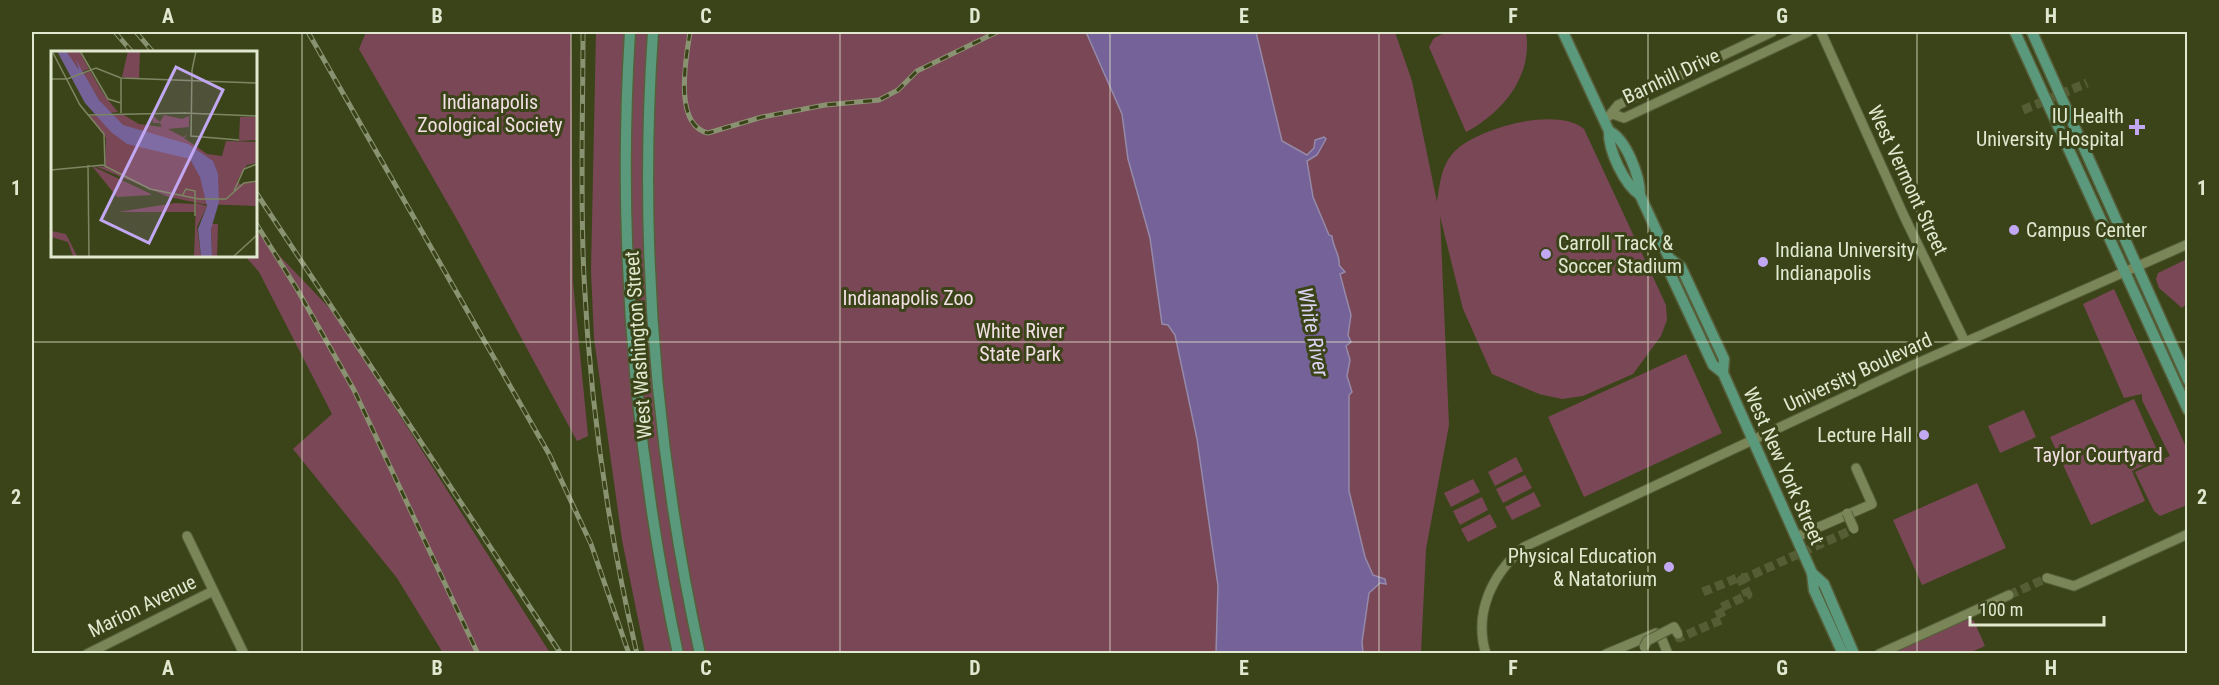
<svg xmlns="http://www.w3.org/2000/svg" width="2219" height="685" font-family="'Roboto Condensed',sans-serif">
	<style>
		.green { fill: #7a4757 }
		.water { fill: #756298; stroke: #958aa9; stroke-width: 1.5 }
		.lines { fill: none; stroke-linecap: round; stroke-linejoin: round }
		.minor-tunnel { stroke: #545d34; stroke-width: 9; stroke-dasharray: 9 4.5; stroke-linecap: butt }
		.minor-casing { stroke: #575f3a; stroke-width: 11 }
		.major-casing { stroke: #575f3a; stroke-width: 13 }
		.minor { stroke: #7a8558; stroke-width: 9 }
		.major { stroke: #5b997d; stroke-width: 10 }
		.rail-casing { stroke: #8a9371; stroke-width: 5 }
		.rail { stroke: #3b4419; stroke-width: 3; stroke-dasharray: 9; stroke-linecap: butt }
		.minor-bridge-casing { stroke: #575f3a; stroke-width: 11; stroke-linecap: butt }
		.minor-bridge { stroke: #7a8558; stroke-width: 9 }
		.grid { fill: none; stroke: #e1e8d0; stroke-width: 1.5; stroke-opacity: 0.55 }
		.poi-dot { fill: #c2a8f3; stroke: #3b4419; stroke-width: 2 }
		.labels { text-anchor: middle; stroke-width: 6; stroke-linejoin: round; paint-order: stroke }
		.street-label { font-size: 20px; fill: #e1e8d0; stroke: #3b4419 }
		.park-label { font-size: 20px; fill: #f2dfe4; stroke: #3b4419 }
		.poi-label { font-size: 20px; fill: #e1e8d0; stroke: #3b4419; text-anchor: end }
		.water-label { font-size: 21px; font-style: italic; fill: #ddd3f3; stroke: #3b4419 }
		.inset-road { fill: none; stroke: #7d8662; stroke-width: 1.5 }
		.view { fill: #c2a8f3; fill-opacity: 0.15; stroke: #c2a8f3; stroke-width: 3 }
		.inset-edge { fill: none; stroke: #e1e8d0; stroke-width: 3 }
		.neatline { fill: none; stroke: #e1e8d0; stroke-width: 2 }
		.grid-label { font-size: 20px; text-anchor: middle; font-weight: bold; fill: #e1e8d0 }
	</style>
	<rect width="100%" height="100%" fill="#3b4419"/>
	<!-- green -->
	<g class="green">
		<path d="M366,32H571L573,282L588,436L577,441L459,223L359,49Z"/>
		<path d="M596,32H1395L1412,81L1437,202C1440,184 1441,165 1455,151C1478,128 1557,106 1584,129L1666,305L1667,320L1661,336L1633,374L1583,396L1562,399L1539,394L1492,374L1463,309L1440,216L1449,425L1426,549L1421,653H645L622,540L594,338L591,271Z"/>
		<path d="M1447,32H1526C1533,76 1503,112 1466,132L1429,47L1434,38Z"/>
		<path d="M255,230L337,316L550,653H443L397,578L293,449L332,414L259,272L244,255H255Z"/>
		<path d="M2187,259V303L2182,308L2159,288L2156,279L2158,273Z"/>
		<path d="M2114,289L2187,449V505L2160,516L2154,511L2135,472L2170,456L2142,400V394L2124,398L2083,304Z"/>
		<path d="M1686,354L1722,433L1584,497L1548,417Z"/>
		<path d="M2134,399L2160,457L2132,471L2145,501L2091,525L2050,437Z"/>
		<path d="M2024,410L2036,437L2000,453L1988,426Z"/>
		<path d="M1516,457L1523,471L1495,486L1488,472Z"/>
		<path d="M1525,475L1532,488L1503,503L1496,489Z"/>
		<path d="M1473,479L1480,492L1451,507L1444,493Z"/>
		<path d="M1977,483L2006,548L1922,585L1893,520Z"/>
		<path d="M1534,492L1541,506L1512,520L1505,507Z"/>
		<path d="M1482,497L1488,510L1460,525L1453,511Z"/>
		<path d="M1490,514L1497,527L1468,542L1461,529Z"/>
		<path d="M1968,618L1974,621L1985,646L1969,653L1892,654Z"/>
	</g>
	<!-- water -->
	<path class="water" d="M1086,32H1256L1282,141L1307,155L1314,148L1315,140L1324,137L1326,139L1317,155L1307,161L1313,197L1329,235L1332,236C1332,245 1341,257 1339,265L1345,272L1340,274L1351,315L1348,335L1351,342L1346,346L1350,360L1347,376L1352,392L1349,395V491L1365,557L1373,575L1385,579L1386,584L1380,583L1369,593L1362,642L1363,653H1216L1218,586L1197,439L1175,335L1168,325L1162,324L1150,238L1128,159L1122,114Z"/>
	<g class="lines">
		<!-- minor-tunnel -->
		<g class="minor-tunnel">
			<path d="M2023,110L2087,83"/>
			<path d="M1703,592L1740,577L1745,578L1854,529"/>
			<path d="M2009,595L2047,578"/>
			<path d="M1678,634L1679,638L1723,619L1718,609L1748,595L1741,580L1745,578"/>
		</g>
		<!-- minor casing -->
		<g class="minor-casing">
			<g id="minor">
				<path d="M1821,32L1904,216L1965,342"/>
				<path d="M1613,114L1624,118L1808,32"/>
				<path d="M1609,116L1618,105L1772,32"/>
				<path d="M187,536L244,654"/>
				<path d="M1796,537L1872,504L1856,468"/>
				<path d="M2047,578L2074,586L2188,534"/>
				<path d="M87,654L213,591"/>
				<path d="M1486,654C1473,612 1493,573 1524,547L1913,365L2188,244"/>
				<path d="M1606,654L1656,633L1661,637L1668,654"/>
				<path d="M1879,654L2009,595"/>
			</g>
		</g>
		<!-- major casing -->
		<g class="major-casing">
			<g id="major">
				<path d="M630,32C617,241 634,448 678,654"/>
				<path d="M653,32C639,240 655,449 700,654"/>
				<path d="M1563,32L1609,131C1608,150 1624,184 1640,195"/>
				<path d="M2015,32L2188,410"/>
				<path d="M2032,32L2188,380"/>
				<path d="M1609,131C1626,139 1640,176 1640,195L1669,258V271L1713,365L1723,373"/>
				<path d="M1669,258L1681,267L1724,359L1723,373L1812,573L1814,590L1843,654"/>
				<path d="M1812,573L1824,584L1854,654"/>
			</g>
		</g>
		<!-- minor -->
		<use href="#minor" class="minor"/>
		<!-- major -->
		<use href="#major" class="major"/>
		<!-- rail casing -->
		<g class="rail-casing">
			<g id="rail">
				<path d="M115,32L132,52"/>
				<path d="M136,32L153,52"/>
				<path d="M308,32L549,454L591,544L629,654"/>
				<path d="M583,32C583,113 580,195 584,277C590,403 608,530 637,654"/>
				<path d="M690,32C686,58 673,125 708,133L762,117L825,105L879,100L898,90L917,71L997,32"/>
				<path d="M255,191L561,654"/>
				<path d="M255,222L297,289L354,390L478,654"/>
			</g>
		</g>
		<!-- rail -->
		<use href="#rail" class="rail"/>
		<!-- minor-bridge casing -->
		<g class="minor-bridge-casing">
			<g id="minor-bridge">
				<path d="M1847,513L1854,529"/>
				<path d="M1644,647L1647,641L1674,627L1678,634"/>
			</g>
		</g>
		<!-- minor-bridge -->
		<use href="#minor-bridge" class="minor-bridge"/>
	</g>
	<!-- grid -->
	<path class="grid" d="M302,32V654M571,32V654M840,32V654M1110,32V654M1379,32V654M1648,32V654M1917,32V654M32,342H2188"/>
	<!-- markers -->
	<g class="poi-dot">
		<path d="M2134 118h6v6h6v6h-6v6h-6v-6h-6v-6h6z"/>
		<circle cx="2014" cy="230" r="6"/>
		<circle cx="1546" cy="254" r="6"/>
		<circle cx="1763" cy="262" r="6"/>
		<circle cx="1924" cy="435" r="6"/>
		<circle cx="1669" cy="567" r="6"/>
	</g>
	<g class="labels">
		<!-- street labels -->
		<g class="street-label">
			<text transform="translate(1671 76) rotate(-25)" y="7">Barnhill Drive</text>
			<text transform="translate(1908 180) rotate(65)" y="7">West Vermont Street</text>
			<text transform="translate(638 345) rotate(-94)" y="7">West Washington Street</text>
			<text transform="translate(1858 372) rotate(-25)" y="7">University Boulevard</text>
			<text transform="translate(1784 466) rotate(66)" y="7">West New York Street</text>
			<text transform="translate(142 606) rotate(-26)" y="7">Marion Avenue</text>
		</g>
		<!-- park labels -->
		<g class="park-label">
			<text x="490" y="109">Indianapolis<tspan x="490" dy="23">Zoological Society</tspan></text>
			<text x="908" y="305">Indianapolis Zoo</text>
			<text x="1020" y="338">White River<tspan x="1020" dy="23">State Park</tspan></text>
			<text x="2098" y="462">Taylor Courtyard</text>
		</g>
		<!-- poi labels -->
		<g class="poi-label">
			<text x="2124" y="123">IU Health<tspan x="2124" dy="23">University Hospital</tspan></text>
			<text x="2026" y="237" text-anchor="start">Campus Center</text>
			<text x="1558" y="250" text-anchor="start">Carroll Track &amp;<tspan x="1558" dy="23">Soccer Stadium</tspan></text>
			<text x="1775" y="257" text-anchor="start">Indiana University<tspan x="1775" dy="23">Indianapolis</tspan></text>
			<text x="1912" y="442">Lecture Hall</text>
			<text x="1657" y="563">Physical Education<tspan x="1657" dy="23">&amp; Natatorium</tspan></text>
		</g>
		<!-- water labels -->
		<g class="water-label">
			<text transform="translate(1313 332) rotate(79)" y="7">White River</text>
		</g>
	</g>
	<!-- overview -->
	<g transform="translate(51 51)">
		<rect width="206" height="206" fill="#3b4419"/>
		<path d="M15,0H28L38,18L30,21L22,8L29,20L22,15ZM77,0H89L88,28L71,26ZM39,20L53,44L67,61L58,62L48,49L32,23ZM71,63L88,73L111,76L109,72H102L101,64L109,71L113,64L131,68L138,65V76L117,78L132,86L137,83L133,87L156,103L171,105L175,90L205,91V112L196,114L186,130L189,133L205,131V155L152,153L118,146L44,115L54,116L55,87L38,65ZM189,66H205V89L188,90ZM41,115L100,143V144L66,146ZM124,152L143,153L144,161H67ZM145,152L156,155L146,176L150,205H143ZM160,173H167L166,205H161ZM0,180L15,183L26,205H22L17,191L0,186Z" fill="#7a4757"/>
		<path d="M6,0H15L28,19L25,9L48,49L72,74L137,93L162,110L167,123L168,151L160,178L161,205H150L147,178L156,155L149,126L139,108L76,93L60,81L34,52Z" fill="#756298"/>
		<path class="inset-road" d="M1,0L29,54L53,83L54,115M29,0L57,48L70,52M141,19L140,85L188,89M141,19L145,0M0,28H16L45,17L70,27L206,32M70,62V28M133,62L206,65M37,64L134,62M37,114L38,205M0,119L52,114L99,138L148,148H175L193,132L206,130M183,140L193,118L206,113M131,145L135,138L144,140V165M183,205L206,184"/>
		<path class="view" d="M125,16L172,39L98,192L50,169Z"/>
		<rect width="206" height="206" class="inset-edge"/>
	</g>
	<!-- border -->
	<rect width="2219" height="685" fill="none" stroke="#3b4419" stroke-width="66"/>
	<!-- scale -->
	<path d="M1970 616v9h134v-9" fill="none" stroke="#e1e8d0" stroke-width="3"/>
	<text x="1979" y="616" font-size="18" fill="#e1e8d0" stroke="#3b4419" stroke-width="4.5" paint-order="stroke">100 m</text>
	<rect x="33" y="33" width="2153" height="619" class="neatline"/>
	<g class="grid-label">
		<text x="168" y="23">A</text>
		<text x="437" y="23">B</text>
		<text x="706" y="23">C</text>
		<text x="975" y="23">D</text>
		<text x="1244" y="23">E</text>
		<text x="1513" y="23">F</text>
		<text x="1782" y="23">G</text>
		<text x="2051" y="23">H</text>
		<text x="16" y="195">1</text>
		<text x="2202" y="195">1</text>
		<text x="16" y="504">2</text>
		<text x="2202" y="504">2</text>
		<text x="168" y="675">A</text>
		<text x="437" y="675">B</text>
		<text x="706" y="675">C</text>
		<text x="975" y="675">D</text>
		<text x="1244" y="675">E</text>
		<text x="1513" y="675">F</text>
		<text x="1782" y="675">G</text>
		<text x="2051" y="675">H</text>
	</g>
</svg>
